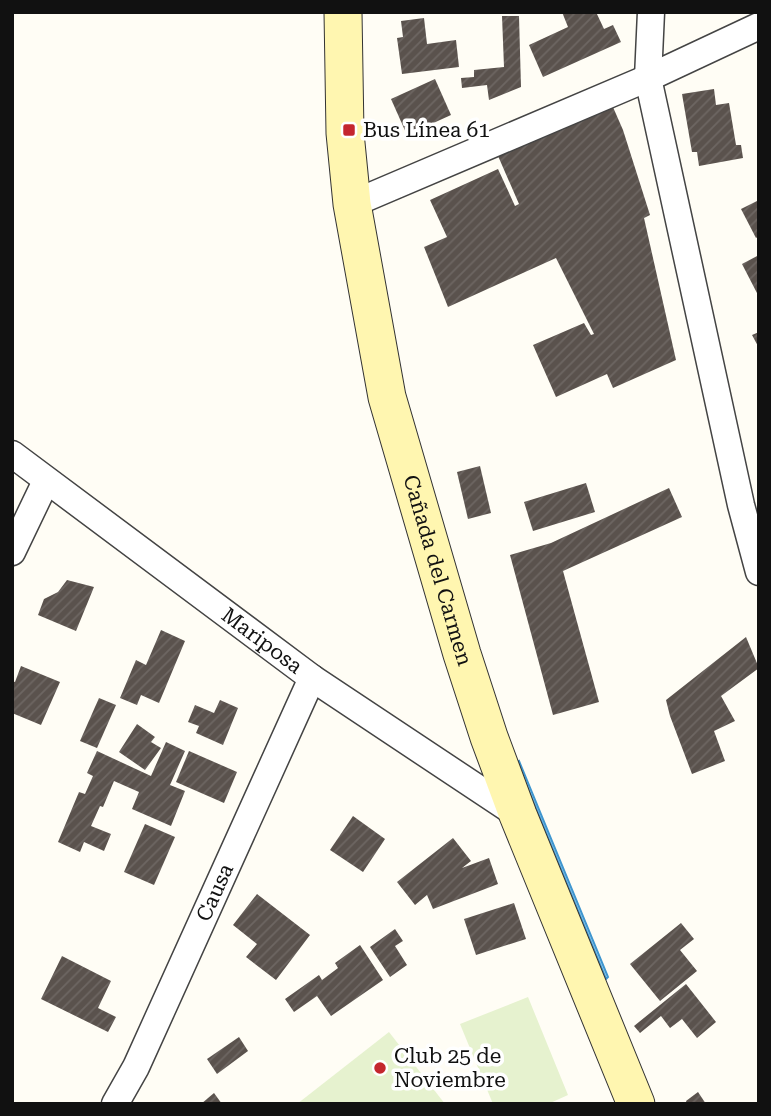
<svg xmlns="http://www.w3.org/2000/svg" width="771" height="1116" font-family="'Roboto Serif',serif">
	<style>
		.pitch { fill: #e6f2cf }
		.water { fill: #b9e0f7; stroke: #3f96cf; stroke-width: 2 }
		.building { fill: url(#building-hatch) }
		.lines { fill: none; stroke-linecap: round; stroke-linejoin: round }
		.street-casing { stroke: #444; stroke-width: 29 }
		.secondary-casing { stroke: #333; stroke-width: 39 }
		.street { stroke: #fff; stroke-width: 26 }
		.secondary { stroke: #fff6b0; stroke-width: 37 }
		.poi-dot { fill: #c4262e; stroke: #fff; stroke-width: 2.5 }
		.labels { text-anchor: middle; stroke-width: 7; stroke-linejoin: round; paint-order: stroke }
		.poi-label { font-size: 21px; fill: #111; stroke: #fff; text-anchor: start }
		.street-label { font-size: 21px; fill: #111; stroke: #fff }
	</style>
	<defs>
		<pattern id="building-hatch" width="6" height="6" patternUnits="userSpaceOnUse" patternTransform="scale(1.75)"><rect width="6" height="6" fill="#5a524d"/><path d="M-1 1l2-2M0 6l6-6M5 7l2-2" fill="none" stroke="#6d6662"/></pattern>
	</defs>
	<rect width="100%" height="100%" fill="#fffdf5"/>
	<!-- pitch -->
	<g class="pitch">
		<path d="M528,997L568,1095L548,1104H493L460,1024Z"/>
		<path d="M389,1032L445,1104H297Z"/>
	</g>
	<!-- water -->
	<path class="water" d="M519,761L608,977L606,979L517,762Z"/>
	<!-- building -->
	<g class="building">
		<path d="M562,12H596L604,29L613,25L621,42L543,77L529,45L568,27Z"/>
		<path d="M502,16H519L521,87L489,100L487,85L462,88L461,78L474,77V70L504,67Z"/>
		<path d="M424,18L427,44L456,40L459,67L402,74L397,38L403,37L401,21Z"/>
		<path d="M435,79L451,115L407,135L391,99Z"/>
		<path d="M714,89L716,105L729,103L736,145H741L743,158L699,166L697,152H692L682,94Z"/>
		<path d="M609,98L623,130L650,215L644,218L676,360L613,388L607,374L556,397L533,345L584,323L591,335L594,334L556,258L448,307L424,247L447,237L430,200L498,169L515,206L519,204L495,149Z"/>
		<path d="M759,200V236L756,238L741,209Z"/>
		<path d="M759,255V297L742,264Z"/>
		<path d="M759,332V348L752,335Z"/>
		<path d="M480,466L491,513L468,519L457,472Z"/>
		<path d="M586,483L595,512L533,531L524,502Z"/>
		<path d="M669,488L682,517L563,571L599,702L553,715L510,555L551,543Z"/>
		<path d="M67,580L94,587L76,631L38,615L44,599L58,592Z"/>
		<path d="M161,630L185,641L159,703L141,695L137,705L120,698L136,660L146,665Z"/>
		<path d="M746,637L759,668L721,696L735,721L714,731L725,761L692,774L670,716L666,700Z"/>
		<path d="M21,666L60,682L41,725L12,713V681L15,682Z"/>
		<path d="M99,698L116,705L97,748L80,741Z"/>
		<path d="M220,700L238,708L223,745L196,733L199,726L188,722L195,705L214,713Z"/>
		<path d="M137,724L155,737L151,742L161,748L145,770L119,752Z"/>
		<path d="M166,742L185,751L170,785L185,791L171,826L132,809L139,792L114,781L103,807L100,806L91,826L111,834L104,851L84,842L80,852L58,842L79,792L85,794L93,776L87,773L97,751L151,776Z"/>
		<path d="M189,751L237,772L224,803L176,782Z"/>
		<path d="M353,816L385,839L363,872L330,850Z"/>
		<path d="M145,824L175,837L154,885L124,872Z"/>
		<path d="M453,838L471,861L462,868L489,858L498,884L433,909L427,895L415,905L397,882Z"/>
		<path d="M257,894L310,935L276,980L246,957L257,944L233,925Z"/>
		<path d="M514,903L526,939L476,955L464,919Z"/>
		<path d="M681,923L694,939L680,950L697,971L660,1001L630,964Z"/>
		<path d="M395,929L403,941L395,946L407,965L390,977L370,947Z"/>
		<path d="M360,945L383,980L331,1016L317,996L294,1012L285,999L319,975L322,980L338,968L335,963Z"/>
		<path d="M62,956L111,981L98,1008L116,1017L108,1032L41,999Z"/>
		<path d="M686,984L716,1022L697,1038L682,1019L670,1028L661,1016L640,1033L634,1026Z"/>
		<path d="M239,1037L248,1051L217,1074L207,1059Z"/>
		<path d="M698,1092L706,1104H687L686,1101Z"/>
		<path d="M214,1093L222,1104H201Z"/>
	</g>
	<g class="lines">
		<!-- street casing -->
		<g class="street-casing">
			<g id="street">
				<path d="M651,12L648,78L741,505L759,572"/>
				<path d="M352,204L648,78L759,26"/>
				<path id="s1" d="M12,454L312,678L518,815"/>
				<path d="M12,552L46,481"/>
				<path id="s2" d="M115,1104L136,1067L312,678"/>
			</g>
		</g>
		<!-- secondary casing -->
		<g class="secondary-casing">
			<g id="secondary">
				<path id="s3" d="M343,12L345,133L352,204L387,397L462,654L489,737L518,815L636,1104"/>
			</g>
		</g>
		<!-- street -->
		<use href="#street" class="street"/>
		<!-- secondary -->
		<use href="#secondary" class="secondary"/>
	</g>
	<!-- markers -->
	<g class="poi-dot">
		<rect x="342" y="123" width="14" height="14" rx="3.5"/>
		<circle cx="380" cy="1068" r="7"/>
	</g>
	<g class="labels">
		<!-- poi labels -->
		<g class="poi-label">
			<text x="363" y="137">Bus Línea 61</text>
			<text x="394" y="1063">Club 25 de<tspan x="394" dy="24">Noviembre</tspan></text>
		</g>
		<!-- street labels -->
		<g class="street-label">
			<text dy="7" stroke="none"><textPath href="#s3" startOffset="569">Cañada del Carmen</textPath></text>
			<text dy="7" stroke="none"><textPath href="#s1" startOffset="312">Mariposa</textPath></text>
			<text dy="7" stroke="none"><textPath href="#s2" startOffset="234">Causa</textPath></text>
		</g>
	</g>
	<!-- border -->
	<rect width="771" height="1116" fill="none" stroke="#111111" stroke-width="28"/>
</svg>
